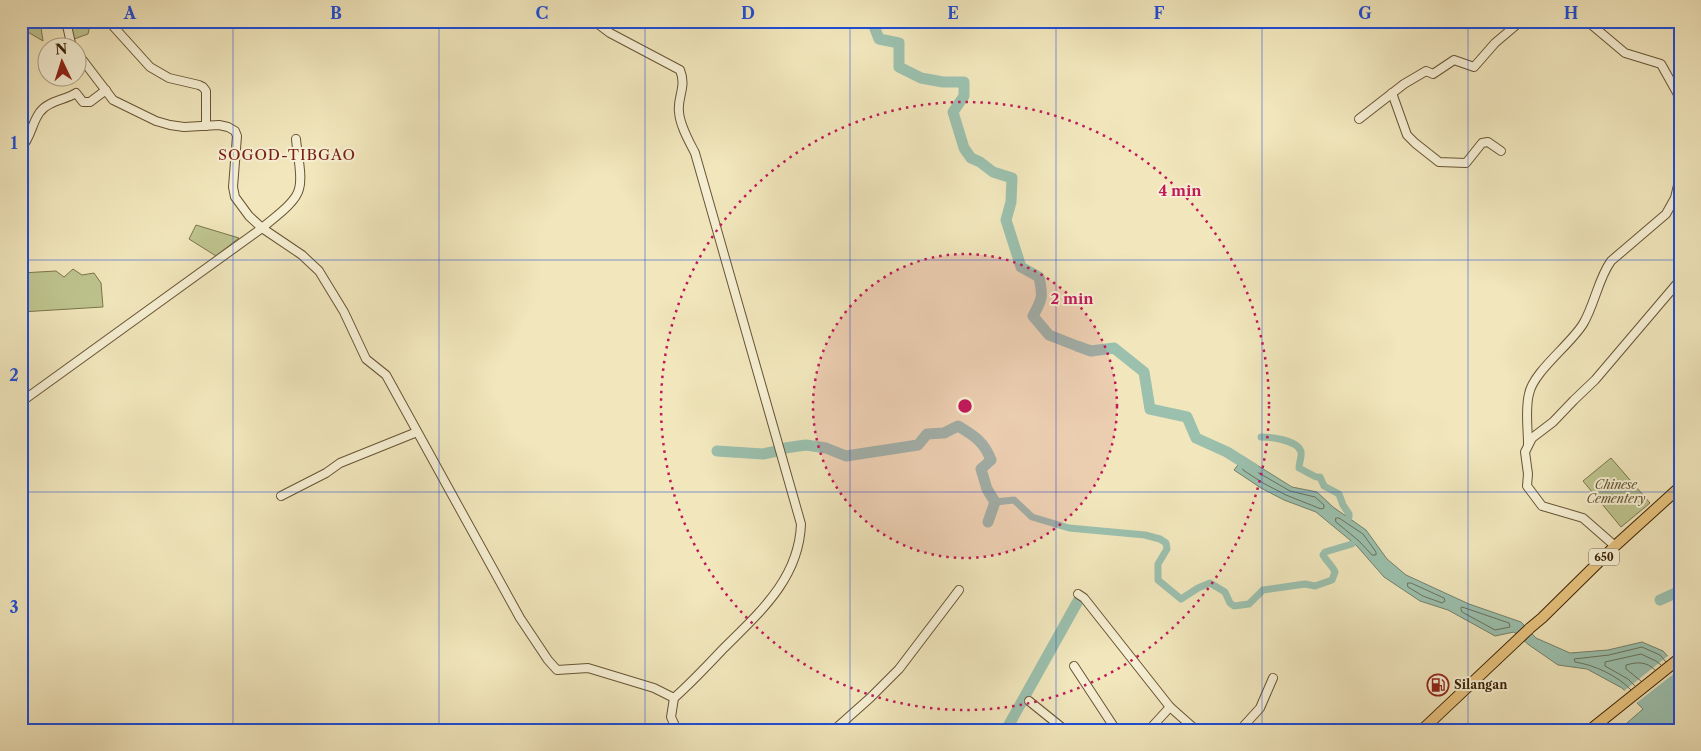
<svg xmlns="http://www.w3.org/2000/svg" width="1701" height="751" font-family="'Libre Caslon Text',serif">
	<style>
		.green { fill: #bec48e; stroke: #7c744a }
		.water { fill: #9bc0ae; stroke: #74816a }
		.pier { fill: #f1e6bc }
		.lines { fill: none; stroke-linecap: round; stroke-linejoin: round }
		.shore { stroke: #6a725a; stroke-width: 1 }
		.canal { stroke: #9bc0ae; stroke-width: 7 }
		.river { stroke: #9bc0ae; stroke-width: 11 }
		.minor-casing { stroke: #685433; stroke-width: 10 }
		.major-casing { stroke: #3a2305; stroke-width: 12 }
		.minor { stroke: #f6efd3; stroke-width: 8 }
		.major { stroke: #e8c37e; stroke-width: 10 }
		.grid { fill: none; stroke: #1d4ed8; stroke-width: 1; stroke-opacity: 0.55 }
		.ring { fill: none; stroke: #c2185b; stroke-width: 2.5; stroke-dasharray: 2.5 5 }
		.labels { text-anchor: middle; stroke-width: 4; stroke-linejoin: round; paint-order: stroke }
		.shield { fill: #f6efd3; stroke: #726043; stroke-width: 1 }
		.shield-label { font-size: 11px; font-weight: bold; fill: #3a2305 }
		.park-label { font-size: 12px; font-style: italic; fill: #62532e; stroke: #f6efd3 }
		.poi-label { font-size: 12px; font-weight: bold; fill: #3a2305; stroke: #f6efd3; text-anchor: start }
		.quarter-label { font-size: 15px; letter-spacing: 1px; fill: #7a1f14; stroke: #f6efd3 }
		.centre { fill: #c2185b; stroke: #f6efd3; stroke-width: 2.5 }
		.ring-label { font-size: 15px; text-anchor: middle; font-weight: bold; fill: #c2185b; stroke: #f6efd3; stroke-width: 4; stroke-linejoin: round; paint-order: stroke }
		.neatline { fill: none; stroke: #1d4ed8; stroke-width: 2 }
		.grid-label { font-size: 16px; text-anchor: middle; font-weight: bold; fill: #1d4ed8 }
	</style>
	<rect width="100%" height="100%" fill="#f1e6bc"/>
	<filter id="stains"><feTurbulence type="fractalNoise" baseFrequency=".004" numOctaves="4"/><feColorMatrix values="0 0 0 0 .2 0 0 0 0 .09 0 0 0 0 .02 0 0 0 .5 -.17"/></filter>
	<radialGradient id="worn" r=".72"><stop offset=".6" stop-color="#630" stop-opacity="0"/><stop offset="1" stop-color="#630" stop-opacity=".3"/></radialGradient>
	<!-- green -->
	<g class="green">
		<path d="M21,21H40L43,41L21,28Z"/>
		<path d="M68,21H91L88,34L74,39Z"/>
		<path d="M196,225L239,238L216,256L189,239Z"/>
		<path d="M73,269L82,275L94,273L101,283L103,307L21,312V273L56,271L64,277Z"/>
		<path d="M1611,458L1650,503L1621,527L1583,481Z"/>
	</g>
	<!-- water -->
	<path class="water" d="M1244,457L1292,487L1317,492L1333,507L1366,530L1387,559L1406,575L1469,604L1521,622L1536,638L1570,653L1608,650L1642,642L1663,651L1680,670V730H1619L1643,709L1622,688L1587,669L1558,665L1529,645L1514,632L1495,636L1448,610L1420,601L1384,577L1356,545L1316,512L1284,500L1261,488L1234,470Z"/>
	<!-- pier -->
	<path class="pier" d="M1669,655L1680,669L1635,704L1624,691Z"/>
	<g class="lines">
		<!-- shore -->
		<g class="shore">
			<path d="M1245,465L1290,491L1315,497L1324,505V508L1321,509L1286,495L1263,483L1243,470V467Z"/>
			<path d="M1336,518H1339L1363,534L1376,552V555H1372L1359,541L1336,522Z"/>
			<path d="M1408,583H1411L1444,598L1445,601L1442,603L1423,596L1408,587Z"/>
			<path d="M1462,607L1509,623L1510,627L1495,630L1462,612L1461,609Z"/>
			<path d="M1641,681L1626,669V665C1637,662 1646,661 1655,670"/>
			<path d="M1635,686L1628,679L1605,666V662L1641,654L1656,661L1661,665"/>
			<path d="M1631,690C1617,675 1594,665 1575,662L1574,659L1609,655L1642,647L1660,655L1666,662"/>
		</g>
		<!-- canal -->
		<g class="canal">
			<path d="M1261,437C1271,437 1298,440 1301,452C1302,456 1299,463 1299,468L1316,477H1320L1324,486L1339,494L1343,505L1349,514V517"/>
			<path d="M995,502L1014,500L1032,517L1069,528L1145,535L1160,539L1166,543L1167,549L1158,564V580L1181,599L1198,588L1210,583L1225,592L1230,603L1234,606L1249,604L1263,590L1305,584L1315,586L1332,580L1335,572C1332,565 1327,562 1323,555L1325,552L1352,544"/>
		</g>
		<!-- river -->
		<g class="river">
			<path d="M872,21L879,39L899,43V67L921,78L943,82H964V96L953,112L964,148L971,158L980,162L993,172L1012,178L1011,202L1006,220L1021,267L1039,277C1043,296 1043,298 1033,316L1049,335L1077,346L1091,351L1114,348L1144,372L1150,409L1187,417L1196,438L1227,452L1254,469"/>
			<path d="M785,448L806,445L826,448L846,456L918,445L927,434L944,433L958,426C975,436 984,442 991,460L981,469L987,489L995,502L988,522"/>
			<path d="M717,451L763,454L777,451"/>
			<path d="M1660,600L1680,591"/>
			<path d="M1006,730L1078,601"/>
		</g>
		<!-- minor casing -->
		<g class="minor-casing">
			<g id="minor">
				<path d="M66,21L72,48"/>
				<path d="M112,21L113,26L150,67L169,78L199,85L203,87L206,91V126"/>
				<path d="M594,21L610,33L680,70C687,87 677,97 679,112C680,126 689,141 695,153L801,524C799,579 759,613 723,649C707,666 691,683 674,698L671,717L677,730"/>
				<path d="M1587,21L1625,53L1661,64L1680,98"/>
				<path d="M78,54L113,100L156,121L170,125L184,127L219,125L228,127L235,131L237,136L233,187L235,197L249,216L262,228L302,255L319,271L344,312L366,359L386,375L520,618L548,660L557,670L588,668L654,688L674,698"/>
				<path d="M1392,93L1407,135L1415,143L1439,162L1466,163L1482,143L1488,142L1501,151"/>
				<path d="M1359,119L1404,84L1426,71L1433,74L1454,60L1474,67L1495,43L1521,21"/>
				<path d="M21,148C31,138 32,122 40,112C48,101 65,100 76,93L83,102H90L106,90"/>
				<path d="M21,402L262,228C272,219 296,203 299,189C303,176 297,153 296,139"/>
				<path d="M1528,444C1528,428 1525,409 1529,394C1533,372 1570,345 1583,324C1595,304 1598,279 1611,261L1666,214L1675,198L1680,177"/>
				<path d="M281,496L326,473L340,463L417,432"/>
				<path d="M1615,546L1583,518L1542,506L1527,486L1528,474L1525,452L1532,438L1553,422L1574,400L1595,380L1680,280"/>
				<path d="M1078,594L1084,598L1170,707L1196,730"/>
				<path d="M1074,666L1116,730"/>
				<path d="M1029,701L1065,730"/>
				<path d="M834,730L870,698L899,669L959,590"/>
				<path d="M1149,730L1170,707"/>
				<path d="M1240,730L1260,708L1273,678"/>
			</g>
		</g>
		<!-- major casing -->
		<g class="major-casing">
			<g id="major">
				<path d="M1422,730L1530,628L1542,618L1615,546L1680,487"/>
				<path d="M1590,730L1680,658"/>
			</g>
		</g>
		<!-- minor -->
		<use href="#minor" class="minor"/>
		<!-- major -->
		<use href="#major" class="major"/>
	</g>
	<!-- grid -->
	<path class="grid" d="M233,21V730M439,21V730M645,21V730M850,21V730M1056,21V730M1262,21V730M1468,21V730M21,260H1680M21,492H1680"/>
	<!-- distance rings -->
	<circle cx="965" cy="406" r="152" fill="#c2185b" fill-opacity=".12"/>
	<g class="ring">
		<circle cx="965" cy="406" r="152"/>
		<circle cx="965" cy="406" r="304"/>
	</g>
	<!-- icons -->
	<defs>
		<g id="fuel-ring" transform="scale(1.125)"><circle r="9.5" fill="#f6efd3" stroke="#8f2418" stroke-width="1.5"/><path d="M-5.5-6h7V0h2V4h1.3V-2.5L3-4.5l.8-.8L6-3V5H2.5V1h-1V6h-7ZM-4.2-4.7v3.2H.2V-4.7Z" fill="#8f2418"/></g>
	</defs>
	<g fill-rule="evenodd">
		<use href="#fuel-ring" x="1438" y="685"/>
	</g>
	<g class="labels">
		<!-- shield labels -->
		<rect class="shield" x="1589" y="548.5" width="30" height="17" rx="4"/>
		<g class="shield-label">
			<text x="1604" y="561">650</text>
		</g>
		<!-- park labels -->
		<g class="park-label">
			<text x="1616" y="489">Chinese<tspan x="1616" dy="14">Cementery</tspan></text>
		</g>
		<!-- poi labels -->
		<g class="poi-label">
			<text x="1454" y="689">Silangan</text>
		</g>
		<!-- quarter labels -->
		<g class="quarter-label">
			<text x="287" y="160">SOGOD-TIBGAO</text>
		</g>
	</g>
	<circle cx="965" cy="406" r="8" class="centre"/>
	<g class="ring-label">
		<text x="1180" y="196">4 min</text>
		<text x="1072" y="304">2 min</text>
	</g>
	<!-- margin -->
	<rect width="1701" height="751" fill="none" stroke="#f1e6bc" stroke-width="55"/>
	<!-- north arrow -->
	<g transform="translate(62 62) rotate(356)"><circle r="24" fill="#f6efd3" stroke="#ab9d81"/>
	<path d="M0-4L9 19L0 12L-9 19Z" fill="#8f2418"/>
	<text y="-8" font-size="14" font-weight="bold" text-anchor="middle" fill="#3a2305">N</text>
	</g>
	<rect x="28" y="28" width="1646" height="696" class="neatline"/>
	<g class="grid-label">
		<text x="130" y="19">A</text>
		<text x="336" y="19">B</text>
		<text x="542" y="19">C</text>
		<text x="748" y="19">D</text>
		<text x="953" y="19">E</text>
		<text x="1159" y="19">F</text>
		<text x="1365" y="19">G</text>
		<text x="1571" y="19">H</text>
		<text x="14" y="149">1</text>
		<text x="14" y="381">2</text>
		<text x="14" y="613">3</text>
	</g>
	<rect width="100%" height="100%" filter="url(#stains)"/>
	<rect width="100%" height="100%" fill="url(#worn)"/>
</svg>
